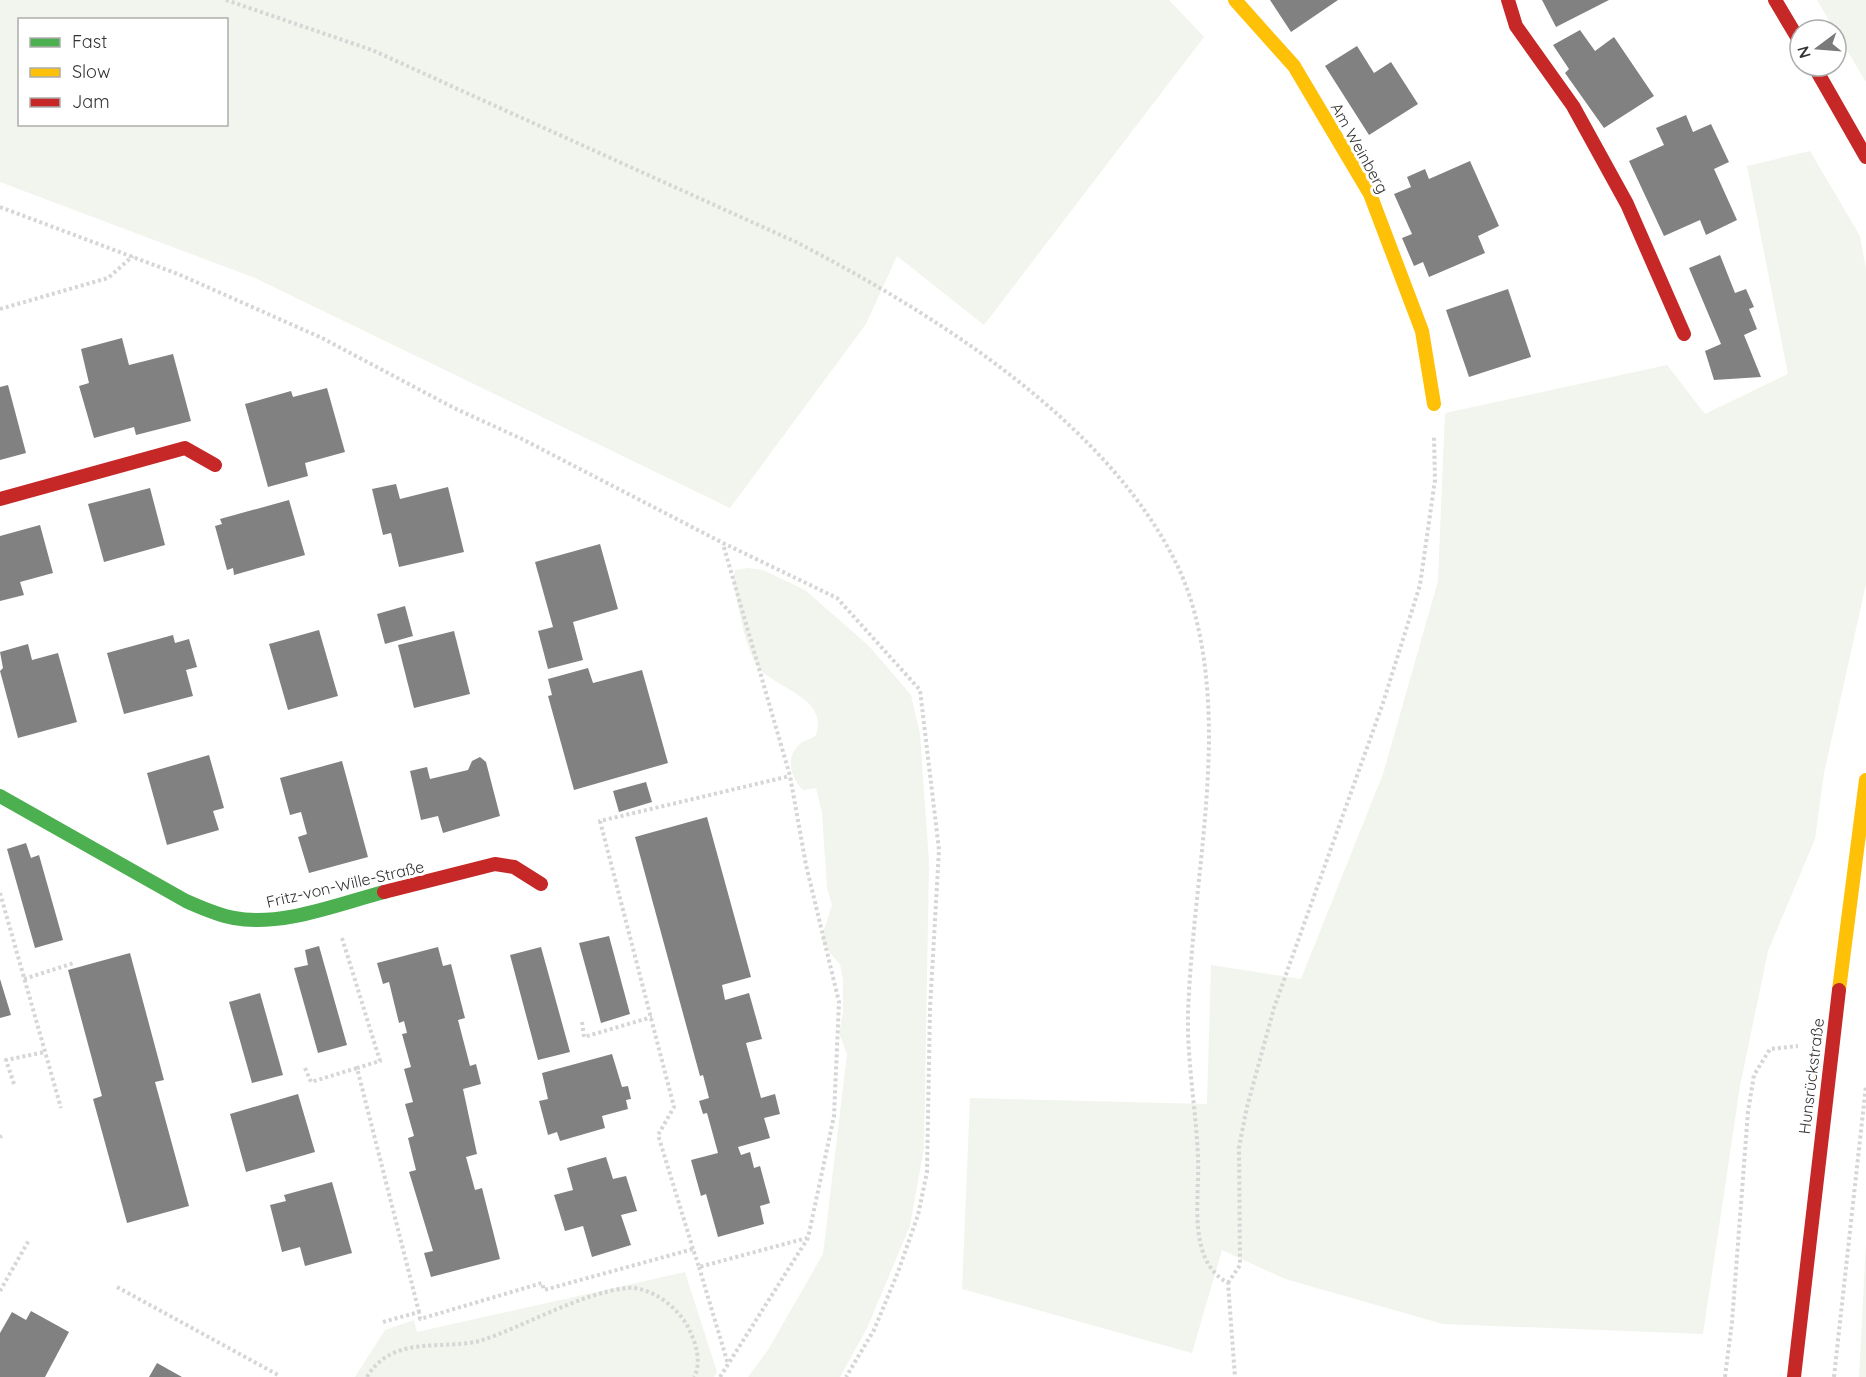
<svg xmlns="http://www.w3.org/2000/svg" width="1866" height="1377" font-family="Quicksand,sans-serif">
  <rect width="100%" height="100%" fill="#fff"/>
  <g fill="#f1f5ed" fill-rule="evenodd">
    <path d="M0 0H1169L1204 37 984 325 897 256 866 324 730 508 255 278 0 182ZM20 20H226V124H20Z"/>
    <path d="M1817 0H1866V82Z"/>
    <path d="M1810 151 1860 236 1866 269V584L1824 773 1815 839 1768 951 1740 1086 1703 1334 1443 1324 1285 1279 1222 1250 1192 1353 962 1289 970 1098 1207 1104 1211 965 1301 979 1383 774 1438 581 1445 413 1667 365 1705 414 1788 374 1747 166Z"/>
    <path d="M748 568 763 570 805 590 869 646 911 695 920 734 929 862 924 1148 910 1226 867 1328 840 1377H748L768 1350 823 1254 847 1054 839 1033 843 1012V980L840 964 830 953 821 939 832 905 827 888 822 813 816 788 803 790C791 778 785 758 799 745 803 740 811 740 816 735 828 701 784 690 764 673 745 658 739 605 733 581L735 570Z"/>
    <path d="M1866 1244V1377H1859Z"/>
    <path d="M685 1272 717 1372 714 1377H355L385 1330 414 1320 417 1332Z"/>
  </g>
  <g fill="#818181">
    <path d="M1270 0H1338L1291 32Z"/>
    <path d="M1542 0H1609L1556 27Z"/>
    <path d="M1580 30 1595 51 1614 37 1654 96 1604 128 1565 73 1569 69 1553 45Z"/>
    <path d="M1357 46 1374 73 1391 62 1418 104 1369 135 1325 66Z"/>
    <path d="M1686 115 1693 132 1711 124 1729 162 1714 169 1737 220 1706 235 1700 220 1664 236 1629 161 1664 145 1656 128Z"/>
    <path d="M1470 161 1499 226 1478 236 1485 253 1429 277 1423 262 1414 266 1402 238 1412 234 1394 194 1411 187 1407 177 1425 169 1429 179Z"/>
    <path d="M1720 255 1735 293 1746 289 1754 307 1749 309 1757 329 1744 335 1761 377 1714 380 1705 351 1721 344 1689 268Z"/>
    <path d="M1508 289 1531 357 1469 377 1446 310Z"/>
    <path d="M122 338 129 365 173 354 191 421 136 435 134 427 94 438 79 386 89 383 81 349Z"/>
    <path d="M8 385 26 453 0 460V387Z"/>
    <path d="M327 388 345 452 305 463 308 476 268 487 245 404 291 391 293 397Z"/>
    <path d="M396 484 400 499 448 487 464 552 399 567 391 533 383 535 372 489Z"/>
    <path d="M150 488 165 545 104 562 88 504Z"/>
    <path d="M289 500 305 555 234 575 233 568 227 570 215 526 222 524 220 519Z"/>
    <path d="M40 525 53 573 20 582 24 595 0 601V536Z"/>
    <path d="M600 544 618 609 573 622 583 660 548 669 538 631 553 627 535 562Z"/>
    <path d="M405 606 413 636 385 644 377 614Z"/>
    <path d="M319 630 338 696 288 710 269 644Z"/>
    <path d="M454 631 470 694 414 708 398 645Z"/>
    <path d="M173 635 175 643 189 639 197 667 186 670 193 696 124 714 107 653Z"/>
    <path d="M28 644 32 660 58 653 77 722 18 738 0 671 3 668 0 652Z"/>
    <path d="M588 668 593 683 642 670 668 763 574 790 548 696 552 695 548 679Z"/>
    <path d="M209 755 224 808 213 811 219 830 167 845 147 773Z"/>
    <path d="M480 757 486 762 500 816 443 833 438 816 421 820 410 771 427 767 430 779 468 770 472 761Z"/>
    <path d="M342 761 368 857 309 873 298 837 307 834 301 812 290 815 280 778Z"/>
    <path d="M646 782 652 802 619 812 613 791Z"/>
    <path d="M707 817 751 977 722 985 725 1000 749 993 762 1039 746 1043 761 1098 775 1094 780 1114 764 1118 770 1138 738 1147 741 1155 750 1152 754 1168 760 1166 770 1203 760 1206 764 1224 718 1237 706 1194 701 1196 691 1160 718 1153 707 1113 703 1114 699 1101 709 1098 703 1075 700 1076 635 837Z"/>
    <path d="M26 843 31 858 39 855 63 940 35 948 7 849Z"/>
    <path d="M609 936 630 1014 601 1023 579 943Z"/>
    <path d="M319 946 347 1045 318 1053 294 968 308 965 305 950Z"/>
    <path d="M438 947 443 966 451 964 465 1018 458 1020 470 1066 476 1064 481 1084 463 1089 477 1154 466 1157 475 1190 482 1188 500 1259 431 1277 424 1253 433 1251 409 1172 416 1170 408 1138 414 1136 405 1104 413 1102 404 1069 411 1067 402 1034 407 1033 404 1021 399 1023 389 982 383 984 377 963Z"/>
    <path d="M541 947 570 1052 538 1060 510 955Z"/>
    <path d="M130 953 164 1080 155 1082 189 1206 127 1223 93 1099 102 1096 68 970Z"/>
    <path d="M0 979 11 1015 0 1018Z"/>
    <path d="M260 993 283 1075 252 1083 229 1002Z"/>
    <path d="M612 1054 622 1087 628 1086 631 1099 626 1100 628 1109 602 1116 605 1128 560 1141 557 1132 548 1135 539 1101 548 1099 542 1073Z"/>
    <path d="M298 1094 315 1152 246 1172 230 1114Z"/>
    <path d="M606 1157 613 1179 626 1176 637 1211 621 1215 631 1245 592 1257 583 1226 565 1231 554 1195 573 1190 567 1168Z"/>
    <path d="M332 1182 352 1253 305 1266 300 1247 282 1252 270 1205 286 1201 284 1195Z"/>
    <path d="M31 1311 69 1332 45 1377H0V1333L12 1312 26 1320Z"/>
    <path d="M157 1363 182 1377H149Z"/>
  </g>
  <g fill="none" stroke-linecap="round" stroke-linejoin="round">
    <g stroke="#d6d6d6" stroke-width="4" stroke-dasharray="3 3" stroke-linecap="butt">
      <path d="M226 0 372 50 796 242C935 314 1110 423 1179 569 1203 622 1209 683 1209 740 1208 832 1191 923 1188 1014 1187 1062 1196 1109 1198 1157 1200 1198 1186 1260 1228 1283L1235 1377"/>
      <path d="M0 207 178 274 322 338 456 409 522 439 723 543 837 598 920 690 939 850 930 1008 927 1172 918 1215 898 1272 874 1330 846 1377"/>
      <path d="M0 309 108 278 133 256"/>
      <path d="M0 893 61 1108"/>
      <path d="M342 938 380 1061 357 1068 419 1312"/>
      <path d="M24 979 74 963"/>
      <path d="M582 1022 584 1037 652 1017"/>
      <path d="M305 1068 311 1082 357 1068"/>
      <path d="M14 1084 6 1060 45 1052"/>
      <path d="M0 1137 2 1136"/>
      <path d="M693 1249 658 1135 674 1107 600 821 790 776"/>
      <path d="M699 1267 728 1364"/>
      <path d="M1228 1283 1240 1265 1239 1147 1247 1107 1274 1008 1383 703 1420 585 1435 480 1434 437"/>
      <path d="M117 1287 280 1376"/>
      <path d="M0 1291 29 1240"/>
      <path d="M383 1322 419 1312 420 1319 542 1283 544 1290 693 1249 699 1267 807 1238"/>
      <path d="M367 1377C392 1335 440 1350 480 1341 525 1326 581 1293 627 1288 651 1286 679 1308 689 1329 696 1343 702 1363 694 1377"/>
      <path d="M720 1377 808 1238 834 1116 839 1002 806 865 790 776 723 544"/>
      <path d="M1725 1377 1732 1322 1748 1112 1754 1075 1770 1049 1798 1046"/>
      <path d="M1834 1377 1866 1085"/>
    </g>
    <path stroke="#4caf50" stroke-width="14" d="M0 796 186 901C202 908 217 915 234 918 282 927 338 904 384 892"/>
    <g stroke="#ffc107" stroke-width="14">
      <path d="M1235 0 1294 66 1370 194 1422 331 1434 404"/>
      <path d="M1839 990 1866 780"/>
    </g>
    <g stroke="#c62828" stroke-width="14">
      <path d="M1508 0 1516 26 1573 106 1627 204 1684 334"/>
      <path d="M1775 0 1800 42"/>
      <path d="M1814 66 1866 157"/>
      <path d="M0 499 185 448 215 465"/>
      <path d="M384 892 495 864 514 867 541 884"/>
      <path d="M1794 1377 1839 990"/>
    </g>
  </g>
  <g text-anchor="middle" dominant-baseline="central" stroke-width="6" stroke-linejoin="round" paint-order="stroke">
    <g font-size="16" fill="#333" stroke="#fff">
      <text transform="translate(1360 148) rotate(61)">Am Weinberg</text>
      <text transform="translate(345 884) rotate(-13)">Fritz-von-Wille-Straße</text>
      <text transform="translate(1811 1076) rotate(-83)">Hunsrückstraße</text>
    </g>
  </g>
  <rect x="18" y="18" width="210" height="108" fill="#ffffff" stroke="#adadad" stroke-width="1.5"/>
  <rect x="30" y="38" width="30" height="9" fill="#4caf50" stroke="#adadad" stroke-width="1.5"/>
  <text x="72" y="48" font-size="18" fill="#333333">Fast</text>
  <rect x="30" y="68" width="30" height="9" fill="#ffc107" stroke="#adadad" stroke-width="1.5"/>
  <text x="72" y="78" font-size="18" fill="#333333">Slow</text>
  <rect x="30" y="98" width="30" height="9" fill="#c62828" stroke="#adadad" stroke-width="1.5"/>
  <text x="72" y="108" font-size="18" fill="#333333">Jam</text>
  <g transform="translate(1818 48) rotate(254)"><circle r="28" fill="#ffffff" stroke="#adadad" stroke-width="1.5"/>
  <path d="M0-4.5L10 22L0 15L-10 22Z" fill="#7a7a7a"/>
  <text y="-9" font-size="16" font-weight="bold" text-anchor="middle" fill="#333333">N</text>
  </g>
</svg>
